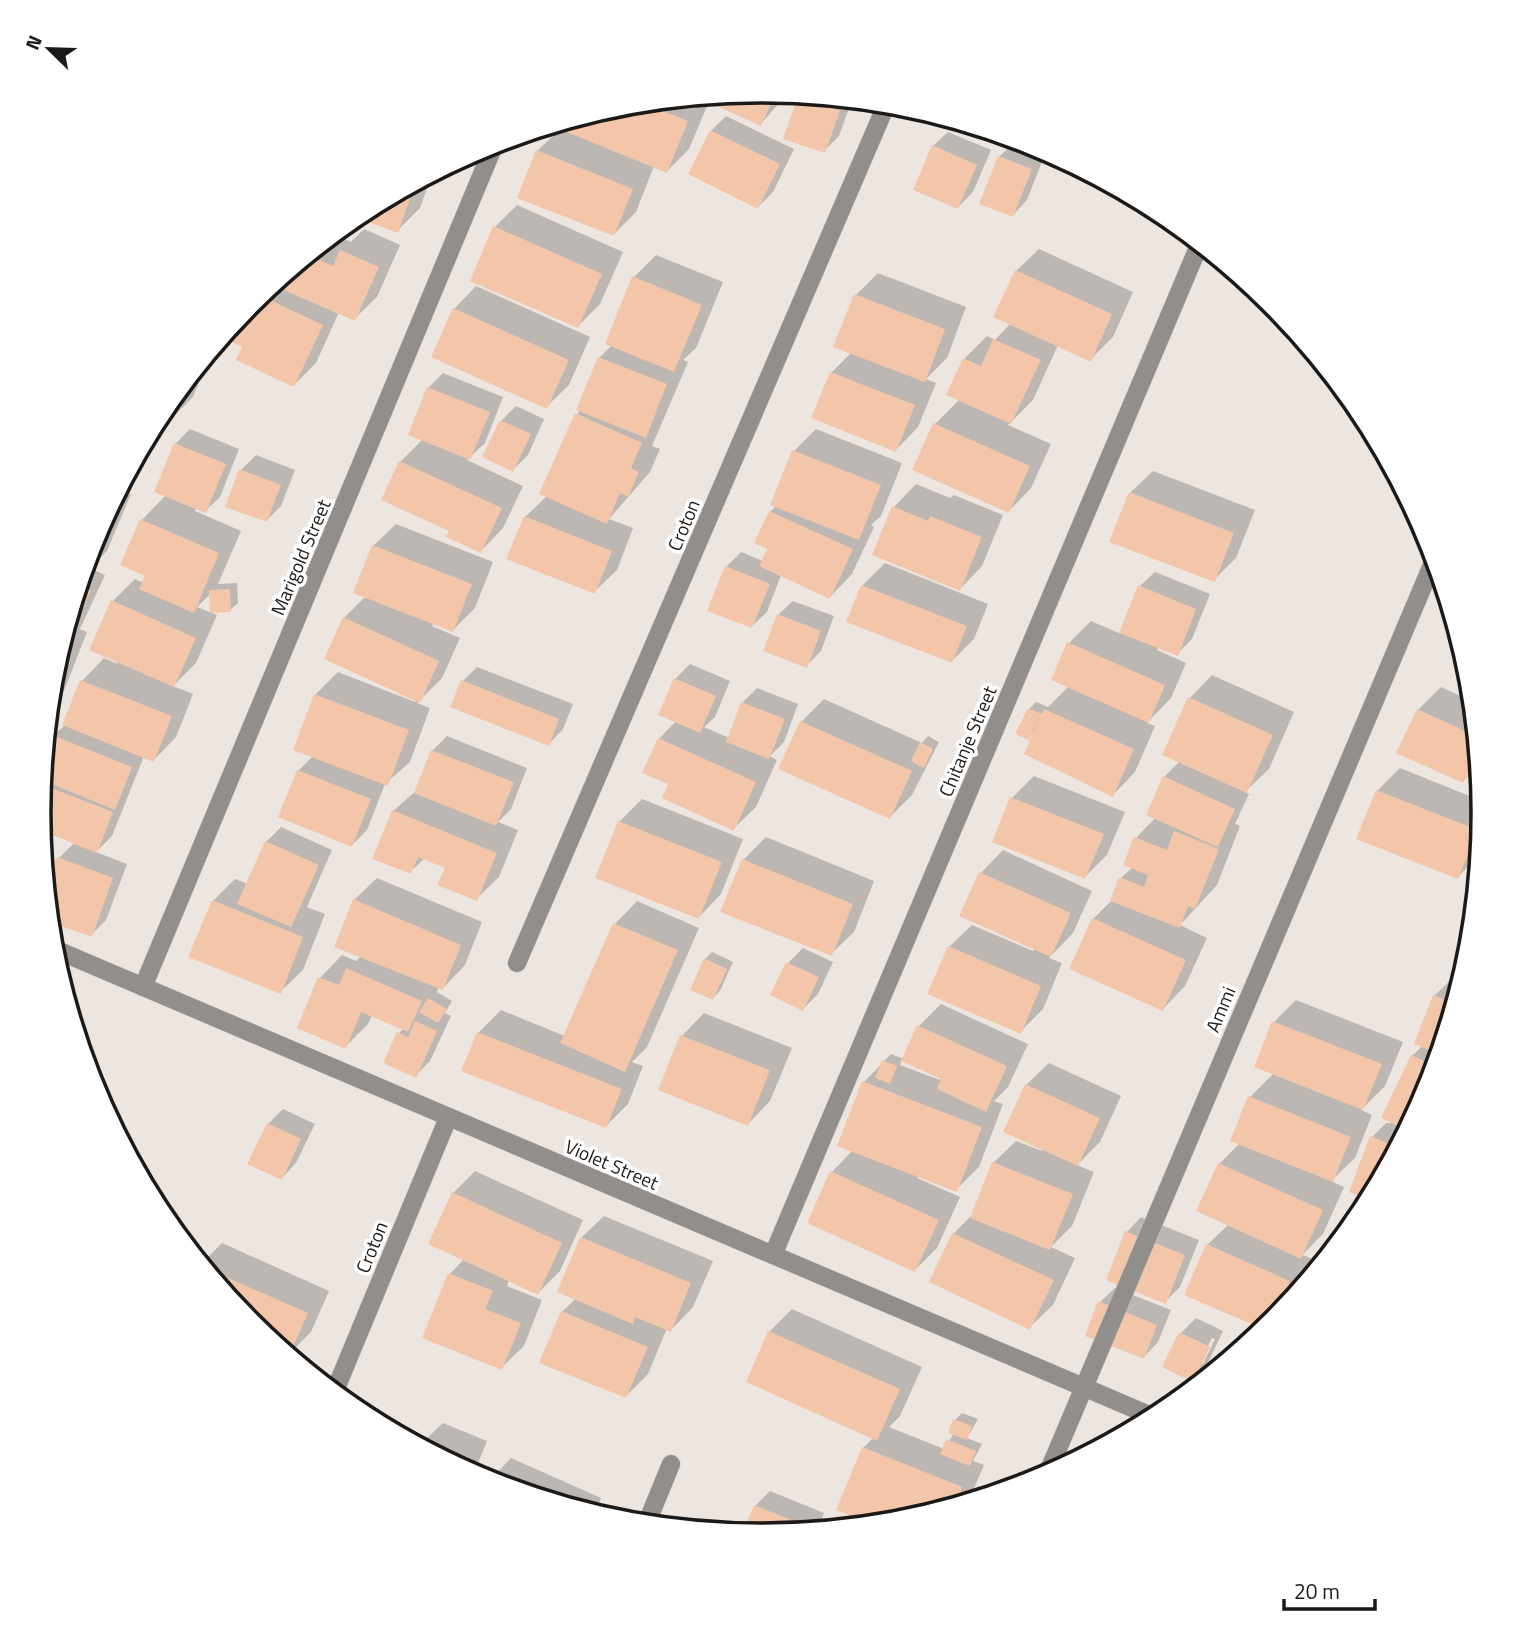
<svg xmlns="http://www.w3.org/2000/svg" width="1522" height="1627" font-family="'Titillium Web',sans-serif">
  <rect width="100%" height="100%" fill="#ede5e0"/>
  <g fill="#0003" fill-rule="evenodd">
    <path d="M761 91 787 94 761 124 712 102 715 96Z"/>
    <path d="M801 95 852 100 839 136 824 151Z"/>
    <path d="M704 97 710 99 689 149 667 171 654 166 636 212 614 234 537 151 560 129 569 132 575 119 620 105Z"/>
    <path d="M726 116 794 149 773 192 758 207 711 131Z"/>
    <path d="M948 132 991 150 973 192 958 207 933 146Z"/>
    <path d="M1015 141 1038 146 1043 149 1040 152 1045 154 1027 200 1013 215 999 157Z"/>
    <path d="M432 174 420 208 397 231 356 216Z"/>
    <path d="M517 205 623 252 600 304 578 326 495 227Z"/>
    <path d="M364 229 400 245 377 297 354 319 339 312 316 363 294 385 244 346 223 336 250 302 334 234 351 242Z"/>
    <path d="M1039 249 1133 292 1113 337 1091 359 1058 345 1033 400 1008 425 1051 444 1031 488 1009 511 935 424 960 399 964 359 987 336 995 340 1011 323 1016 271Z"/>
    <path d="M656 255 723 282 696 348 683 360 688 362 652 446 660 449 650 472 609 519 633 528 617 570 594 592 525 517 547 496 599 358 612 345 634 277Z"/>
    <path d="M878 273 966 307 947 358 926 379 936 383 918 427 896 450 831 373 852 352 856 295Z"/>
    <path d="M476 286 590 337 569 385 546 407 454 309Z"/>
    <path d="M212 349 193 397 170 420 160 412Z"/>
    <path d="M443 373 503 397 485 443 467 460 523 486 503 528 481 551 451 530 400 462 423 439 410 434 428 388Z"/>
    <path d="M516 406 544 419 528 455 513 470 501 421Z"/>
    <path d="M190 429 239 449 220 497 205 511 196 508 195 511 241 531 218 584 237 583 238 603 230 610 211 593 197 607 217 615 196 663 173 686 193 694 176 737 154 760 144 756 112 836 96 852 127 864 106 920 91 935 49 920 46 892 59 858 75 842 40 828 44 760 53 736 64 726 82 681 104 658 117 664 113 601 135 579 144 583 147 575 122 564 142 520 166 495 175 444Z"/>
    <path d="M816 429 902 463 881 516 871 525 874 527 852 574 830 597 781 575 767 612 752 626 726 567 741 552 763 561 769 549 770 512 777 505 794 451Z"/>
    <path d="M256 455 295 470 281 506 267 520 241 470Z"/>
    <path d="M1153 471 1255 510 1236 558 1214 580 1130 493Z"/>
    <path d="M916 484 950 498 954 495 1003 515 982 566 960 589 894 507Z"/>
    <path d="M119 490 131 494 107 551 92 566 86 563 94 537Z"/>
    <path d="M396 524 493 562 475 608 453 630 434 623 432 626 460 638 442 678 417 703 430 708 410 762 385 784 367 830 352 845 298 771 313 756 315 695 338 672 415 702 416 699 344 618 366 596 373 546Z"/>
    <path d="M885 563 988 604 974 639 952 661 862 586Z"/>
    <path d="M85 566 105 575 80 629 87 632 62 696 49 709 52 672Z"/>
    <path d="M1155 572 1210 594 1192 639 1177 654 1158 647 1157 650 1186 663 1171 698 1147 723 1155 726 1135 772 1113 795 1036 730 1028 738 1029 709 1036 702 1048 707 1069 686V643L1091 621 1121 634 1140 586Z"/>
    <path d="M793 601 834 616 821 651 806 666 778 615Z"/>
    <path d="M690 664 730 681 715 717 704 727 729 738 742 703 757 688 798 704 784 742 770 756 777 760 756 807 733 829 670 783 659 739 676 721 675 679Z"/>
    <path d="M477 667 573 704 563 729 549 744 463 681Z"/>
    <path d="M1212 675 1294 712 1269 769 1245 792 1249 794 1235 824 1240 826 1217 885 1180 925 1207 938 1185 986 1163 1009 1093 919 1112 900 1121 878 1133 867 1136 838 1156 817 1164 777 1180 761 1164 754 1190 698Z"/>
    <path d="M1441 687 1473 702 1480 780 1469 775 1463 781 1418 710Z"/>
    <path d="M824 699 922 743 928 736 939 742 912 795 890 817 801 722Z"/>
    <path d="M447 736 527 768 511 809 498 822 518 830 499 877 476 899 447 867 425 858 410 872 393 811 418 789 432 751Z"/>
    <path d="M1400 768 1482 801 1479 855 1458 877 1377 791Z"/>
    <path d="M1034 776 1125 812 1107 855 1085 877 1012 798Z"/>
    <path d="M642 799 743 839 721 894 699 917 619 822Z"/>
    <path d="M281 827 332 850 307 907 325 914 303 970 280 992 213 901 235 879 248 884 266 842Z"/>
    <path d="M766 837 874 881 854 932 831 954 743 860Z"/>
    <path d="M1003 850 1092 891 1073 933 1049 958 1062 963 1043 1009 1020 1032 949 947 972 925 1033 951 1035 948 962 915 981 873Z"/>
    <path d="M377 878 482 922 465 965 443 988 439 986 437 992 452 1001 445 1013 451 1016 430 1061 415 1076 399 1033 404 1028 372 1015 368 1024 346 1046 320 978 342 955 356 961 361 956 354 900Z"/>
    <path d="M637 901 699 928 647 1047 632 1062 643 1066 628 1104 606 1126 478 1033 501 1010 565 1036 615 924Z"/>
    <path d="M803 948 833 962 818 994 803 1009 772 995 788 963Z"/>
    <path d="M712 952 733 962 720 991 713 998 705 959Z"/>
    <path d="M1457 974 1463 976 1428 1090 1362 1215 1333 1250 1349 1212 1365 1196 1372 1137 1386 1123H1395L1412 1056 1423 1045 1434 996Z"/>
    <path d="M1296 1000 1403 1042 1385 1086 1361 1110 1372 1115 1355 1158 1331 1181 1344 1187 1323 1234 1302 1255 1311 1258 1294 1298 1266 1329 1186 1294 1207 1245 1229 1224 1219 1164 1240 1143 1250 1097 1274 1073V1022Z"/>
    <path d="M67 1003 76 1007 72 1019Z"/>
    <path d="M941 1004 1028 1044 1008 1087 994 1101 1003 1104 979 1167 956 1190 918 1175 917 1178 960 1197 937 1248 915 1270 832 1172 853 1150 864 1082 891 1054 904 1059 919 1026ZM902 1060 941 1077 940 1080 900 1065Z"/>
    <path d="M704 1013 792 1048 770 1101 748 1124 660 1089 682 1036Z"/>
    <path d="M1049 1063 1121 1096 1100 1142 1077 1165 1094 1172 1072 1226 1051 1247 1075 1258 1053 1305 1030 1327 953 1234 973 1214 993 1163 1016 1141 1042 1151 1026 1085Z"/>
    <path d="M283 1109 315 1124 296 1163 282 1178 268 1124Z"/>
    <path d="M475 1171 583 1220 560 1271 538 1293 509 1280 507 1286 542 1300 524 1346 501 1368 450 1274 464 1259 453 1193Z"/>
    <path d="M604 1216 713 1261 693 1307 671 1330 667 1328 648 1374 626 1396 562 1312 576 1298 581 1238Z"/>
    <path d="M1141 1217 1199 1240 1180 1287 1165 1302 1127 1232Z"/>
    <path d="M222 1243 329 1291 311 1332 289 1354 250 1324 201 1264Z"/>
    <path d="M1115 1288 1171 1310 1158 1342 1144 1357 1100 1302Z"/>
    <path d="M792 1309 922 1367 900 1416 889 1427 944 1449 954 1433 955 1420 962 1413 978 1419 967 1438 982 1444 973 1461 984 1465 968 1502 902 1522 877 1525 838 1509 863 1448 874 1437 769 1332Z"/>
    <path d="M1196 1318 1223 1331 1207 1365 1193 1380 1164 1366 1181 1333ZM1212 1338 1215 1339 1203 1364H1199Z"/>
    <path d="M443 1423 487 1441 473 1475 382 1426 424 1441Z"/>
    <path d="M511 1458 601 1498 594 1514 488 1482Z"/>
    <path d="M770 1491 824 1513 817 1530 761 1536 744 1534 755 1506Z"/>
    <path d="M846 1521 860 1526 839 1528Z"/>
  </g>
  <g fill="#f4c6a9">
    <path d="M761 91 776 92 761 126 710 103 713 96Z"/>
    <path d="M798 96 840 111 825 153 783 139Z"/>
    <path d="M642 103 688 121 667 173 567 132 572 119 620 105Z"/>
    <path d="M710 130 780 164 758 209 688 174Z"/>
    <path d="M1005 136 1038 146 1042 149 1037 157Z"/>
    <path d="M932 145 977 165 958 209 913 190Z"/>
    <path d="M536 150 633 189 614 236 517 198Z"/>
    <path d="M998 156 1032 169 1013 217 979 204Z"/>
    <path d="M416 182 398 233 355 217 360 213Z"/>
    <path d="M493 226 602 274 578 328 470 281Z"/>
    <path d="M340 250 379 267 355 321 272 285 308 255 333 266Z"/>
    <path d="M1015 270 1112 314 1091 362 993 317Z"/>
    <path d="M632 276 702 305 674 372 605 344Z"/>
    <path d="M854 294 945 329 925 382 833 347Z"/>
    <path d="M259 295 323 325 294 387 236 360 242 347 222 337Z"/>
    <path d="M453 308 569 360 547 409 431 357Z"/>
    <path d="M993 339 1041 360 1011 424 946 395 963 358 981 366Z"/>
    <path d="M598 357 667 384 646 438 576 410Z"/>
    <path d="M830 372 915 405 896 452 811 418Z"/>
    <path d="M191 376 171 422 158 416 160 412Z"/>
    <path d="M427 387 490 412 470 460 408 435Z"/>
    <path d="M575 413 642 443 631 468 639 472 628 497 620 493 607 524 539 494Z"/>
    <path d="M500 420 531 434 513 472 482 457Z"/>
    <path d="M933 423 1030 466 1009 513 912 470Z"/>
    <path d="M174 443 226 464 206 513 154 492Z"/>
    <path d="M792 450 881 485 859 540 770 505Z"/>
    <path d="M399 461 502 508 481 553 446 537 449 531 381 500Z"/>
    <path d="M239 469 281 485 267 522 225 507Z"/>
    <path d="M1129 492 1234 533 1215 582 1109 542Z"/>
    <path d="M110 506 117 509 93 568 85 564 94 537Z"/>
    <path d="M892 506 928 521 930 516 982 537 960 591 872 555Z"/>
    <path d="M769 511 853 549 830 599 759 566 767 549 754 543Z"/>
    <path d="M524 516 612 551 595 594 506 559Z"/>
    <path d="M140 519 219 553 194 613 139 589 145 576 120 565Z"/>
    <path d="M372 545 472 584 453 632 353 593Z"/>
    <path d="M725 566 770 584 752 628 707 611Z"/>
    <path d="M79 585 91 590 64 650 60 649Z"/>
    <path d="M861 585 967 626 952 663 846 622Z"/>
    <path d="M1138 585 1196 609 1178 656 1119 633Z"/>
    <path d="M230 589 231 612 210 613 209 590Z"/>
    <path d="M111 600 196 638 174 687 89 650Z"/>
    <path d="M777 614 821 631 807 668 763 651Z"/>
    <path d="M343 617 439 661 420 703 324 659Z"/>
    <path d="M1067 642 1165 685 1149 723 1051 680Z"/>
    <path d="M59 652 66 655 51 691 52 672Z"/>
    <path d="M674 678 716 696 700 733 658 715Z"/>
    <path d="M80 680 172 716 154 762 62 725Z"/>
    <path d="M461 680 559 719 549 746 450 707Z"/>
    <path d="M314 694 409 730 388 786 293 750Z"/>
    <path d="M1188 697 1273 735 1247 793 1162 755Z"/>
    <path d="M741 702 785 719 769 759 726 742Z"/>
    <path d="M1028 708 1042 714 1044 709 1134 749 1113 797 1024 754 1040 717 1029 740 1015 734Z"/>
    <path d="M1417 709 1476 736 1480 782 1467 776 1463 783 1396 753Z"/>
    <path d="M800 721 912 771 890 819 778 769Z"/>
    <path d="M52 735 132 767 115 810 42 780 44 754Z"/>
    <path d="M658 738 756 782 734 831 662 798 668 784 642 773Z"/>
    <path d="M920 742 933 749 924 768 911 761Z"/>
    <path d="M431 750 514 782 496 826 414 793Z"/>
    <path d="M297 770 371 799 352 847 278 817Z"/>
    <path d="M1163 776 1235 809 1218 847 1146 815Z"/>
    <path d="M41 784 113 812 97 853 40 830Z"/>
    <path d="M1376 790 1478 830 1458 879 1356 839Z"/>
    <path d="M1010 797 1104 834 1085 879 992 842Z"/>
    <path d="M392 810 497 853 477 901 437 885 445 868 418 857 411 874 372 859Z"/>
    <path d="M618 821 722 862 699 919 595 878Z"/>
    <path d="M1174 831 1219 849 1195 909 1188 906 1180 928 1110 901 1119 877 1144 887 1148 875 1123 865 1134 837 1167 850Z"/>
    <path d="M265 841 319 865 291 927 237 904Z"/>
    <path d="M57 857 113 878 92 937 49 922 46 888Z"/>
    <path d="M742 859 853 904 832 956 720 912Z"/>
    <path d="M979 872 1071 913 1051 957 959 916Z"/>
    <path d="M353 899 461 945 443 990 334 947Z"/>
    <path d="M212 900 303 937 281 994 188 957Z"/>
    <path d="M1092 918 1186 960 1163 1011 1069 969Z"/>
    <path d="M613 923 678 950 625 1072 560 1043Z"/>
    <path d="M948 946 1041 986 1021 1034 927 994Z"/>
    <path d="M704 958 727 969 713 1000 690 990Z"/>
    <path d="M786 962 819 977 803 1011 770 995Z"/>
    <path d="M346 968 422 1001 408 1032 361 1012 346 1049 297 1028 318 977 339 985Z"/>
    <path d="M1433 995 1455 1004 1439 1054 1414 1044Z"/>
    <path d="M428 998 447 1009 438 1023 419 1012Z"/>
    <path d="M415 1021 437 1031 416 1078 383 1063 397 1032 408 1037Z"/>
    <path d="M1272 1021 1382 1064 1363 1110 1254 1067Z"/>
    <path d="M917 1025 1007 1066 986 1112 937 1089 941 1079 901 1061Z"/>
    <path d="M477 1032 622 1089 606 1128 461 1071Z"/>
    <path d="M680 1035 770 1070 748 1126 658 1090Z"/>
    <path d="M1411 1055 1436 1067 1428 1090 1407 1130 1381 1118Z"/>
    <path d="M882 1060 897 1066 890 1084 875 1078Z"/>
    <path d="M862 1081 982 1127 957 1192 837 1146Z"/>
    <path d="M1025 1084 1100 1118 1078 1166 1003 1132Z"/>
    <path d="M1248 1096 1351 1137 1333 1182 1230 1141Z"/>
    <path d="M267 1123 301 1139 282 1180 247 1164Z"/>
    <path d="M1370 1136 1398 1147 1370 1200 1349 1192Z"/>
    <path d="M992 1162 1073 1194 1050 1250 970 1218Z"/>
    <path d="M1218 1163 1323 1210 1301 1259 1196 1211Z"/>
    <path d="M830 1171 939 1220 915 1272 807 1223Z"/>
    <path d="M452 1192 562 1243 538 1295 428 1244Z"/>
    <path d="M1347 1211 1360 1217 1329 1255H1328Z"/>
    <path d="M1125 1231 1185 1255 1166 1304 1106 1280Z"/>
    <path d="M952 1233 1054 1280 1030 1330 929 1282Z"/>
    <path d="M580 1237 691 1283 671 1332 635 1317 633 1324 557 1292Z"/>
    <path d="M1206 1244 1290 1281 1270 1326 1265 1330 1184 1295Z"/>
    <path d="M203 1267 308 1313 289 1356 250 1324Z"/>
    <path d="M448 1273 493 1291 485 1309 521 1323 502 1370 422 1338Z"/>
    <path d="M1098 1301 1157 1325 1144 1359 1085 1336Z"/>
    <path d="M561 1311 648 1347 626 1398 539 1363Z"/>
    <path d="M768 1331 900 1389 877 1441 746 1382Z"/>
    <path d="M1179 1332 1210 1347 1193 1382 1162 1367Z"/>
    <path d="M953 1419 972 1426 967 1440 948 1433Z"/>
    <path d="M946 1439 976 1451 970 1466 940 1454Z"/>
    <path d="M424 1446 466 1464 463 1470 423 1448Z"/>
    <path d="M862 1447 962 1487 955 1506 902 1522 873 1525 836 1510Z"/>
    <path d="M754 1505 811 1528 809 1531 761 1536 742 1534Z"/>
  </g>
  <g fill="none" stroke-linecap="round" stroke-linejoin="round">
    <g stroke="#c7c0bc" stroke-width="19">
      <g id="minor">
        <path d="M52 948 1156 1418"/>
        <path d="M517 963 887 103"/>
        <path d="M143 987 495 143"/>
        <path d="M773 1255 1200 243"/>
        <path d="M334 1393 448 1118"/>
        <path d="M1046 1477 1435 558"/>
        <path d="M646 1525 671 1464"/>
      </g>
    </g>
    <use href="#minor" stroke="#918e8c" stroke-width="18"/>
  </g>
  <g text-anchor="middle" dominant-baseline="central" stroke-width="7" stroke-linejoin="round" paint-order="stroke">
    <g font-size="19" fill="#1c1a18" stroke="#fff">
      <text transform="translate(683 525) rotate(-67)">Croton</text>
      <text transform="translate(300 557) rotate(-67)">Marigold Street</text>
      <text transform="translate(967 741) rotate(-67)">Chitanje Street</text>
      <text transform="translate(1220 1009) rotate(-67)">Ammi</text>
      <text transform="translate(612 1164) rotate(23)">Violet Street</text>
      <text transform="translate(371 1247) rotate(-68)">Croton</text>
    </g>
  </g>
  <path d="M0 0H1522V1627H0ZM51 813a710 710 0 1 1 1420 0a710 710 0 1 1-1420 0Z" fill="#fff" fill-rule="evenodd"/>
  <path fill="none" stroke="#1c1a18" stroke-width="3.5" d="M51 813a710 710 0 1 1 1420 0a710 710 0 1 1-1420 0Z"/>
  <g transform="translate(49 49) rotate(293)" stroke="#ffffff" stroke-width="5" paint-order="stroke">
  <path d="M0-5L12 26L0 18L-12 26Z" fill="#1c1a18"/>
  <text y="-10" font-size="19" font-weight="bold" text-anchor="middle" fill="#1c1a18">N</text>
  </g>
  <path d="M1284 1599v10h91v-10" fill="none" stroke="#1c1a18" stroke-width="3.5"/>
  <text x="1294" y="1599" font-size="21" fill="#1c1a18" stroke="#ffffff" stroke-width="5" paint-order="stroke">20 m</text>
</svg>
